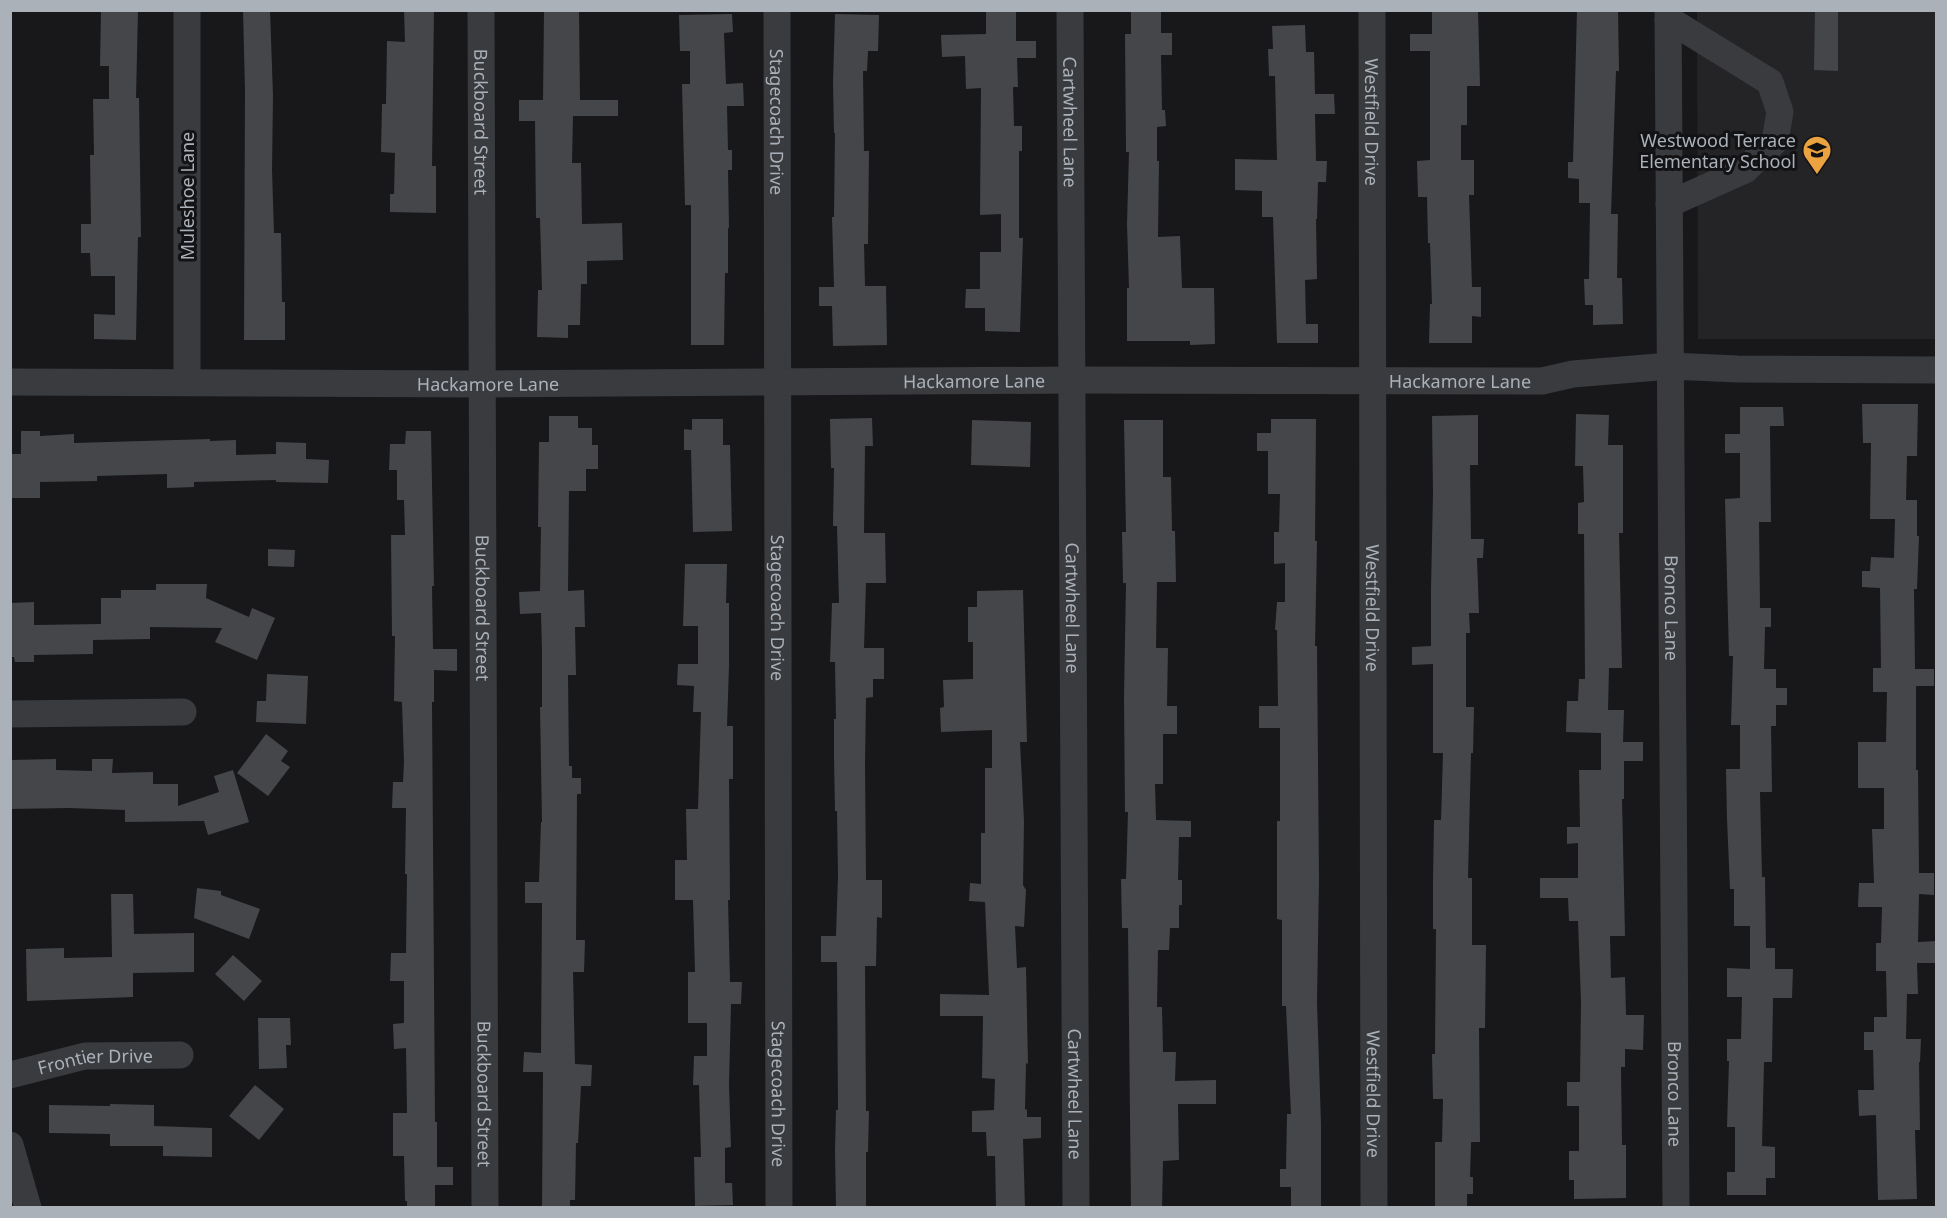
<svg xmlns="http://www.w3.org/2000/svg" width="1947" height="1218" font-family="'Noto Sans',sans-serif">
  <rect width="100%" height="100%" fill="#18181a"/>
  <path fill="#242427" d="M1697 11H1936V339H1698Z"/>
  <g fill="#45464a">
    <path d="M101 10H138L136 98H139L141 237H138L136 340 94 339V314L115 315V276H91L90 253H81V224H91L90 155H94L93 99H109V66H100Z"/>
    <path d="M243 10H270L273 96 272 170 274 233H281L282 302H285V340H244L245 91Z"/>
    <path d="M404 10H434L432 166H436V213L390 212V194H394L395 153 381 152 382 104H386L387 41 405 42Z"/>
    <path d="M544 10H579L580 100H618V116H573L572 163H581L582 224 622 223 623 260 587 261V284H581L580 325H568V338L537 337 538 290H542L540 218H536L535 121H519V100H543Z"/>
    <path d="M986 10H1016V41H1036V58H1017L1018 87H1013L1014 126H1022V151H1019V238H1023L1020 332 985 331V308H965L966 289H980V252H1001V214L980 215 981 88 966 89 965 56 942 57 941 35 986 34Z"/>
    <path d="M1131 10H1161V33H1172V55H1161L1162 110H1165L1166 126 1157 127V161H1159L1158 237 1180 236 1182 288H1214L1215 344 1190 345V341H1127V288H1129L1127 224 1129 152H1126L1125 34H1131Z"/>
    <path d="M1432 10H1478L1480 86H1467V125H1461V160H1474V195H1469L1472 287H1481V317L1472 316V343H1429L1430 304H1432L1430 243H1428L1427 197H1418L1417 161 1430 160V51H1410V34H1432Z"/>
    <path d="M1577 10H1618L1619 71H1616L1611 214H1618L1617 278H1622L1623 324 1593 325V305H1585L1584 279H1589L1590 203H1579V179L1568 178V162H1573Z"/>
    <path d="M1815 10H1838V71L1814 70Z"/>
    <path d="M732 14 733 32 724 33 726 84 743 83 744 106H727L728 150H732V170H728L729 228H728V273H725L724 345H691V205H685L682 84H690V51H680L679 15Z"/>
    <path d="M835 14 879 15 878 51H868L867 71H863L864 151H869L868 244H864L865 286H886L887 345 833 346 832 306H819V287H834L832 217H834L835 133H834L833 83Z"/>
    <path d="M1305 25 1306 52H1314L1315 94H1334L1335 114H1315L1316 161H1327L1326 182H1318L1317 219H1316L1317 279 1305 280 1306 324H1318V343H1277L1273 217H1262V191L1235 190V159L1277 160 1275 76H1269L1268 49H1273L1272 26Z"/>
    <path d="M1862 404H1918L1917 456H1907L1906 500H1917V536H1919L1917 589H1914L1915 669H1934V686H1916V770H1918L1919 873H1934V895L1919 894 1918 942 1936 941V963H1917L1918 994H1907L1906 1039H1921L1920 1062H1919L1920 1130H1915L1917 1199 1878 1200 1876 1115 1859 1116 1858 1090H1874L1873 1050H1864V1032H1874V1017H1887L1886 971H1876V943H1881L1882 907H1858L1859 883H1874L1872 829H1884V788H1858V742H1886L1887 692H1873V668H1881L1880 588 1862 587V571H1870L1871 557 1894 558 1895 519H1870L1871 443H1863Z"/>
    <path d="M1740 407H1783L1784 426H1770L1771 522H1759L1760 608H1771V627H1765L1764 669H1776V688H1787V705H1776V726H1771L1772 792H1760L1762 877H1765L1766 948H1775V969H1793L1792 998H1773L1772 1062H1764L1762 1146 1775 1147V1178H1766V1195H1727V1172H1735V1127H1727L1729 1061H1727V1039H1741L1742 997H1727V968L1750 969V926H1734V889H1730L1727 819 1726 769H1740V725H1731L1733 656H1729L1725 499 1740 498V453H1725V434H1740Z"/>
    <path d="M1576 414 1609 415 1608 445H1623V533H1619L1622 668H1609L1608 710H1624L1623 742H1643V761H1624V799H1622L1625 936H1610L1611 978 1625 977 1626 1015H1644L1643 1050 1625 1049V1067H1621L1622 1145H1626V1198L1574 1199V1180H1569V1151H1579V1106H1567V1082H1580L1581 1001 1578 921H1569L1568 898H1540V878H1578V843L1567 844V827H1580L1579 770H1601V733L1566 732 1567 701H1578L1579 679H1585L1584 534H1578V503L1584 502 1583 466H1575Z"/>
    <path d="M1478 415V465H1470L1471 539H1484L1483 558H1477L1479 613H1469L1470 633H1466V707H1474L1473 753H1471L1468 878H1472V945H1486L1485 1028H1479L1480 1142H1471L1470 1177H1473V1194H1467V1208H1435V1142H1442L1443 1099H1433L1432 1054H1435L1436 929H1433V879L1434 820H1441L1443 753H1433V664L1412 665V647L1431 646V589L1433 493 1432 416Z"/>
    <path d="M549 416H578V428H592V445H598V469H586V491H569L568 591 584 590 585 627H575L576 675H568L569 766H572V778H581V794H577L576 940H585L584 972H573L575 1064 592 1065 591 1086H581L578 1143H576L575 1200H570V1208H542L543 1072H523L524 1052 541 1053 542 903H525V882H539L541 822H542L540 707H542V650L541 613 520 614 519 592 540 591 541 527H538L539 442H549Z"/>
    <path d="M872 418 873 446H865L864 533H885L886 583H866L864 648H884V679H873V697L866 698 865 763 866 880H882V918L877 917 876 966H865L866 1111H869L868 1152H866V1208H836L835 1151 836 1110H838L837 962H821V936H836L838 876 837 811H835L834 757V719H836L835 662H830L832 603H839L837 526H833L834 468H831L830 419Z"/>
    <path d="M692 419H723V445H730L732 531 693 532 691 450H684V429L692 430Z"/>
    <path d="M1271 419H1316L1315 541H1317L1315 646H1317L1319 879 1317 1002 1321 1124V1208H1291V1187H1280V1169H1286L1287 1114H1291L1286 1006H1282V920L1277 919V821H1280V728H1259V706H1278L1277 630H1275L1277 602H1285V563L1274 564V532H1279L1280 494H1268V451H1257V433H1271Z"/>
    <path d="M972 420 1031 422 1030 467 971 465Z"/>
    <path d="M1124 420H1163V477H1171L1172 531H1175L1176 582H1157L1156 648H1168L1167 706H1177V734H1163V784H1155L1156 820 1191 821V837H1179L1178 880H1182V905H1179V928H1170L1169 950H1158L1157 1007H1162L1163 1052H1176L1175 1081 1216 1080V1104H1178L1179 1160 1163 1161 1162 1208H1131L1128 928H1122L1121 879H1126L1128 812H1125L1124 697 1126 583H1123L1122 532H1126Z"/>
    <path d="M21 431H40V436L74 434V443L210 439V441L236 440V455L276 454V442L306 443V459L329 460 328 483 276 482V480L194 482V487L167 488V474L97 476V481L40 482V498H10V454H21Z"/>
    <path d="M406 431H431L434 586H432L433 649H457V671L434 670V702H432L435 1122H437V1167H453V1185H435V1208H407V1201H405L404 1156H393V1113H407L406 1048 394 1049 393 1024 404 1023V981H390L391 953H406L407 874H405L406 808H392L393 782H403L404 762 402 702 394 701 395 636H392L391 535H405L404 500H397V470H389L390 444H405Z"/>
    <path d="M268 549 295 550 294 567 268 566Z"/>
    <path d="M685 564H727L726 603H729V666L727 726H733V779H729L730 900H728L730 982H742L741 1004H731L729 1085 731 1147 725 1148V1183H732L733 1205 695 1206 694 1157H701L699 1085H693L694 1056H707V1023H688V972H695L693 900H675V860H687L686 809H698L701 712H693L694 686 677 685 678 664H698V626H683Z"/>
    <path d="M156 584H207L206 598 249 617 252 608 275 618 257 660 215 642 222 628 150 627V639L93 640V654L34 655V662H15L14 657H10V603L34 602V625L101 624V598H121V590H156Z"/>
    <path d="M1023 590 1027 742H1020L1024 821 1023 885 1026 890 1024 927 1015 926 1017 968 1026 967 1028 1064 1026 1063 1025 1110 1027 1109V1117H1041V1138L1023 1139 1025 1208H996L995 1156H987L986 1132H972V1111L994 1110 995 1079 982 1078 983 1016H940V994L989 995 985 902 969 901 970 883 981 884V833H985V768H992V730L941 732 940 708 944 707 943 680 973 679V642H968V607H977V591Z"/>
    <path d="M267 674 308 676 306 724 256 722 257 701H266Z"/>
    <path d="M266 734 288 751 281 761 290 767 268 796 237 773Z"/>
    <path d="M56 759V770L92 771V759H113L112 773 153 772V784H178V806L219 792 214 776 233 770 249 822 208 835 204 821 125 822V810L69 808 10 809V760Z"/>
    <path d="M197 888 221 891V895L260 909 249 939 194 918Z"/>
    <path d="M111 894H133L134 934 194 933V972L133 973V997L27 1001 26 949 64 948V958L112 957Z"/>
    <path d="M233 955 262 981 244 1001 215 974Z"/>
    <path d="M258 1018H290L291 1045H286L287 1068 259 1069Z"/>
    <path d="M255 1085 284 1109 259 1140 229 1116Z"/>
    <path d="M110 1104 154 1105V1126L212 1128V1157L163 1156V1146H110V1134L49 1133V1105L110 1106Z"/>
  </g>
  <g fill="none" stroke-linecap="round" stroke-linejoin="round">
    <g stroke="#393b3f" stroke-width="27">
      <path d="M187 10V382"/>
      <path id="s1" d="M481 10 485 1208"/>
      <path id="s2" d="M777 10 779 1208"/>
      <path id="s3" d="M1070 10 1076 1208"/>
      <path id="s4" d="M1372 10 1374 1208"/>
      <path id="s5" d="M1668 10 1676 1208"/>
      <path d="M1668 19 1770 82 1780 112 1775 141 1745 170 1669 204"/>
      <path id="s6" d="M10 382 483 384 1072 380 1542 381 1573 374 1670 366 1738 369 1936 370"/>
      <path d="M10 714 183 712"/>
      <path id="s7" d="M10 1075 85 1056 180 1055"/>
      <path d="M10 1145 28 1208"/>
    </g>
  </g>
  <defs>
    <g id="school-pin" transform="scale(1.5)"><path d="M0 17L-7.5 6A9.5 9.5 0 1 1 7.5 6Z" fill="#eba240" stroke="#131315"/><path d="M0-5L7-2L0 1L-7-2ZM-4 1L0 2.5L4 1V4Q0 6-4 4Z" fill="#111"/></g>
  </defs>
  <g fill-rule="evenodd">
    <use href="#school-pin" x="1817" y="150"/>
  </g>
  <g text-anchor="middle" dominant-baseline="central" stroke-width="6" stroke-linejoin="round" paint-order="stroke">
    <g font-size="18" fill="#abb1b9" stroke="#131315">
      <text stroke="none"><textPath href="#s1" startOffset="112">Buckboard Street</textPath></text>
      <text stroke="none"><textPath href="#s2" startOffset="112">Stagecoach Drive</textPath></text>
      <text stroke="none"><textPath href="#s3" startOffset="112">Cartwheel Lane</textPath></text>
      <text stroke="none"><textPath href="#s4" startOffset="112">Westfield Drive</textPath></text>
      <text transform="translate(187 196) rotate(-90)">Muleshoe Lane</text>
      <text stroke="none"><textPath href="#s6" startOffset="964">Hackamore Lane</textPath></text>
      <text stroke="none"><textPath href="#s6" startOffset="1450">Hackamore Lane</textPath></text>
      <text stroke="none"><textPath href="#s6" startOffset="478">Hackamore Lane</textPath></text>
      <text stroke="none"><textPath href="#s1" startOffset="598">Buckboard Street</textPath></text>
      <text stroke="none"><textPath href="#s2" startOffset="598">Stagecoach Drive</textPath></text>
      <text stroke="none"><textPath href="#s3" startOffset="598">Cartwheel Lane</textPath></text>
      <text stroke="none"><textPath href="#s4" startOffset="598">Westfield Drive</textPath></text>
      <text stroke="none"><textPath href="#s5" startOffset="598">Bronco Lane</textPath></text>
      <text stroke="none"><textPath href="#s7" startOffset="87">Frontier Drive</textPath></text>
      <text stroke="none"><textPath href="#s1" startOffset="1084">Buckboard Street</textPath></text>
      <text stroke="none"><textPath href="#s2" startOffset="1084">Stagecoach Drive</textPath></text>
      <text stroke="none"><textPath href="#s3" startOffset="1084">Cartwheel Lane</textPath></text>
      <text stroke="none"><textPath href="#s4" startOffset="1084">Westfield Drive</textPath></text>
      <text stroke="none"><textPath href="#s5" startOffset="1084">Bronco Lane</textPath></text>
    </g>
    <g font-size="18" fill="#abb1b9" stroke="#131315" text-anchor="end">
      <text x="1796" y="140">Westwood Terrace<tspan x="1796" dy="21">Elementary School</tspan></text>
    </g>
  </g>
  <rect width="1947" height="1218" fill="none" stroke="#abb1b9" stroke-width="24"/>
</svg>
